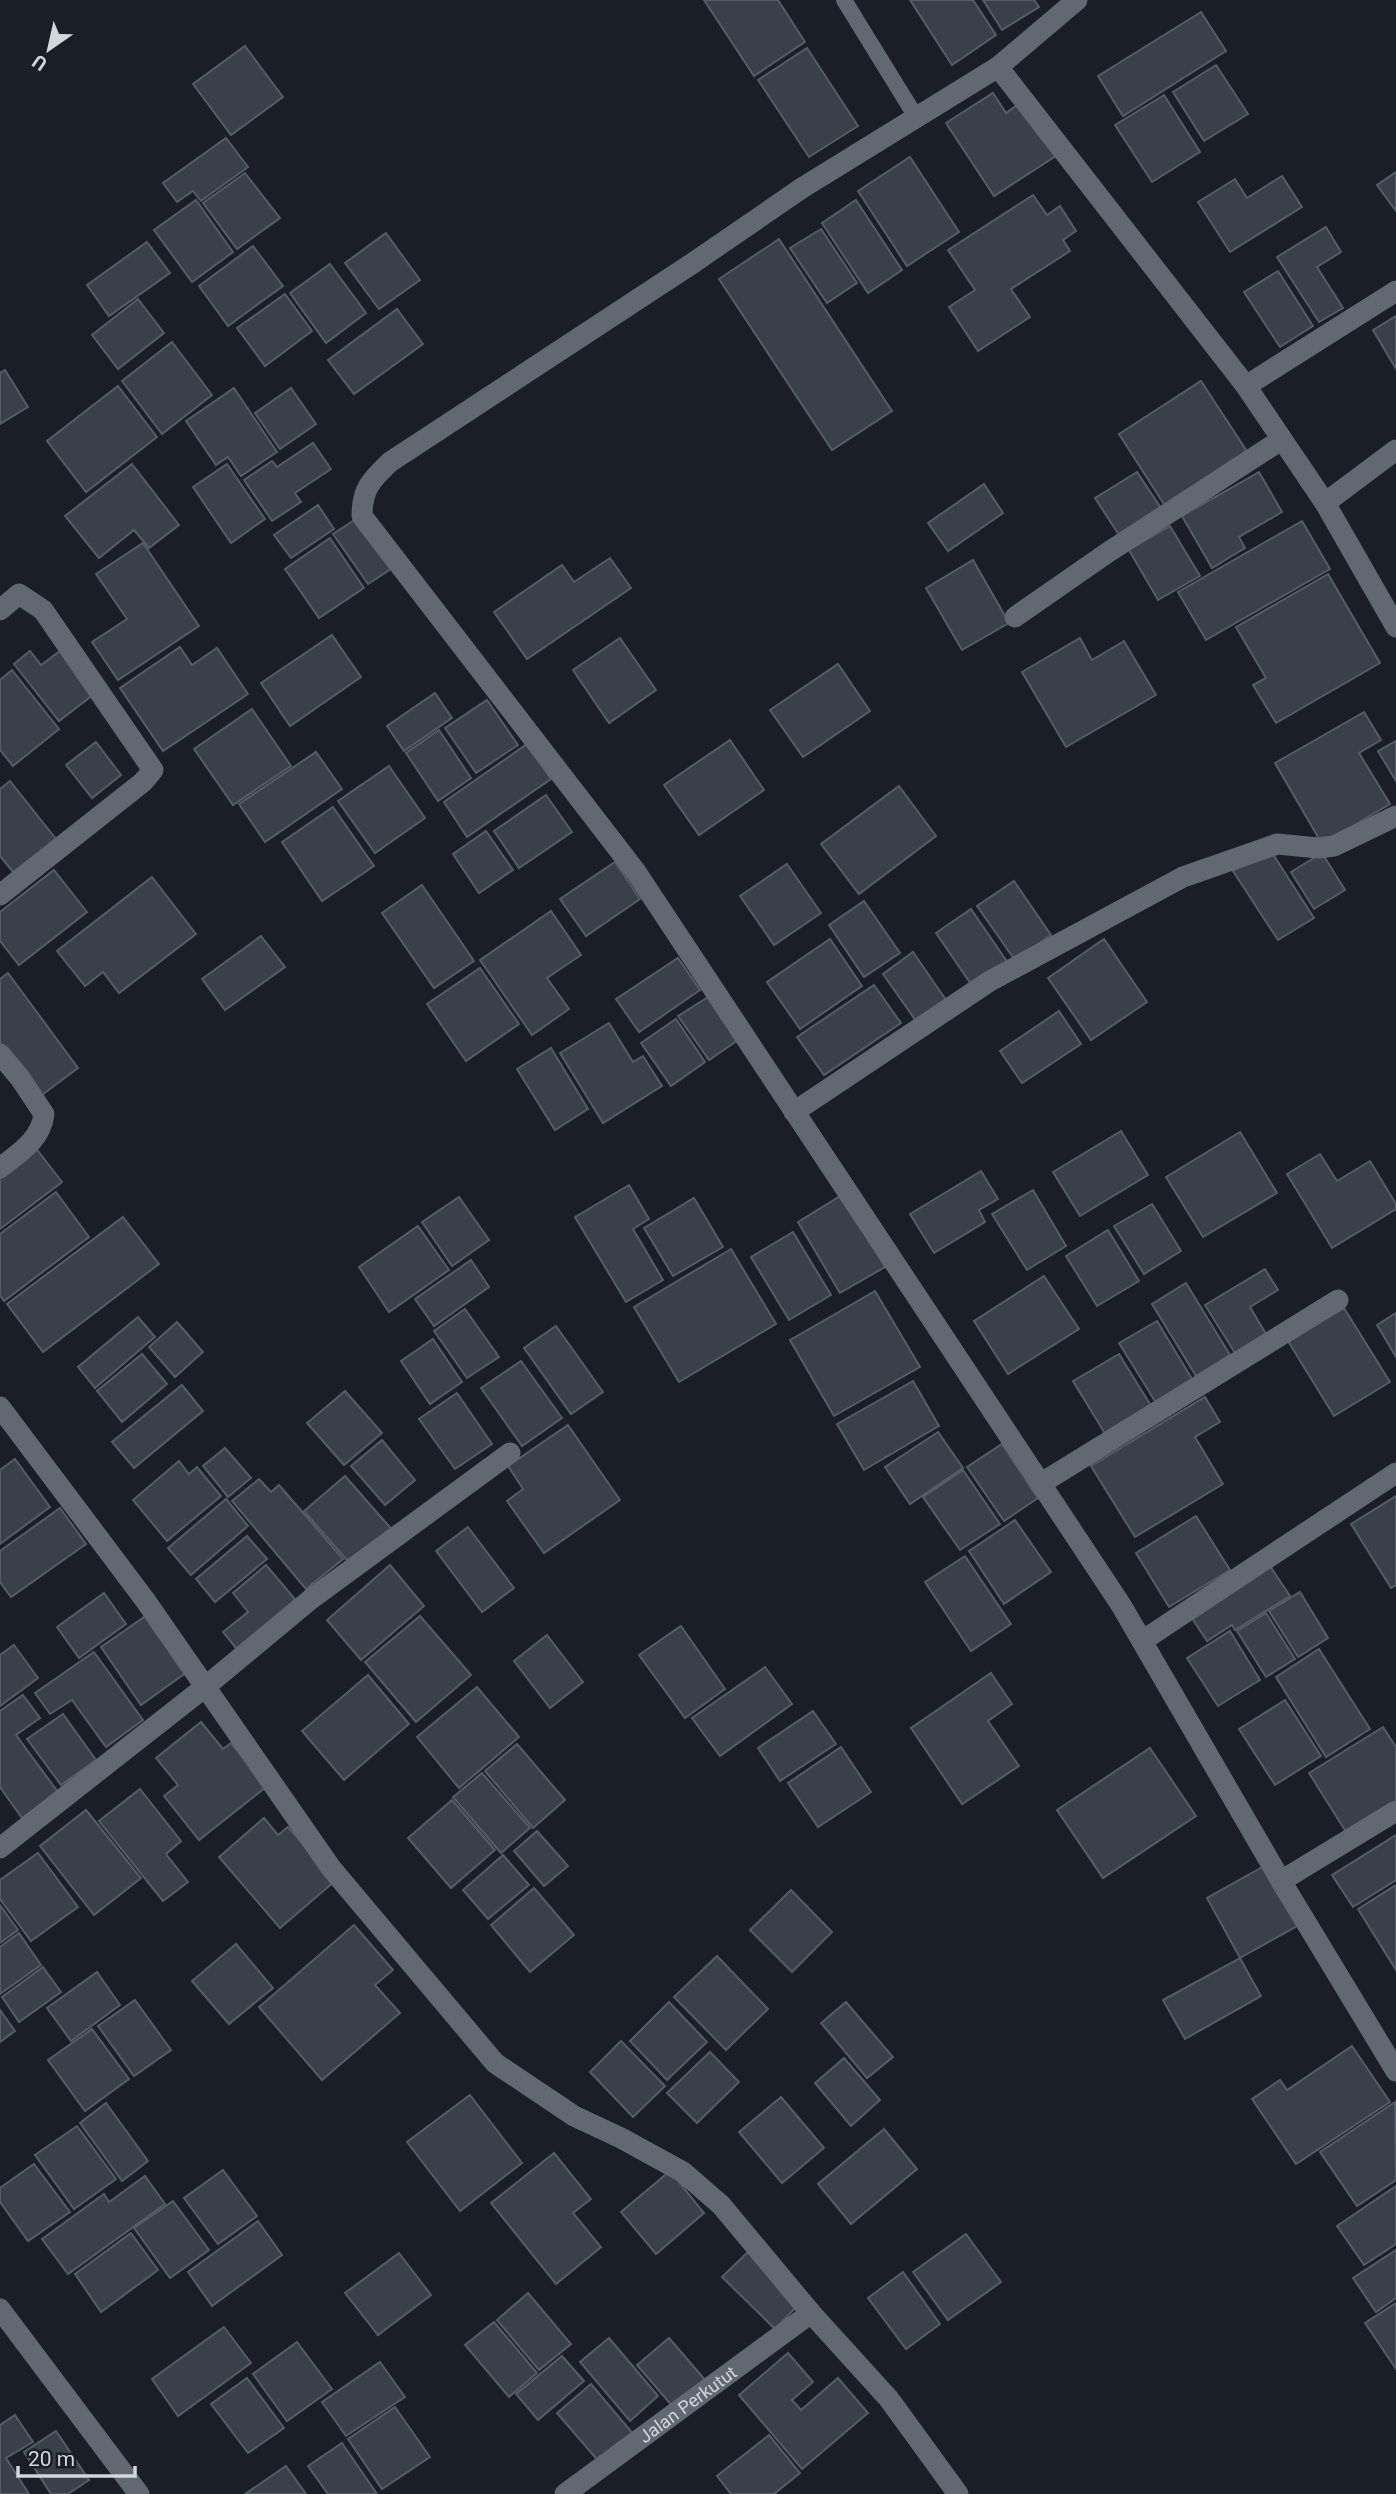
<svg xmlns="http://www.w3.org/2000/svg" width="1396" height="2494" font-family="Roboto,sans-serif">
  <rect width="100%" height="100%" fill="#191e28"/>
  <g fill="#3a404b" stroke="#555c68" stroke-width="2">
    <path d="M704 0H778L805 42 754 76Z"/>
    <path d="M910 0H973L996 35 952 65Z"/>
    <path d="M983 0H1034L1039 7 1002 30Z"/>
    <path d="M1201 12 1226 51 1123 116 1098 76Z"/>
    <path d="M245 46 283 97 231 135 193 84Z"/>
    <path d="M807 48 858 126 809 157 758 80Z"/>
    <path d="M1216 65 1248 114 1204 141 1173 92Z"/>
    <path d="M993 93 1006 113 1020 103 1056 156 994 196 946 123Z"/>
    <path d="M1164 95 1200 152 1152 182 1115 125Z"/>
    <path d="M226 138 248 167 201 201 193 191 177 202 163 183Z"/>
    <path d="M910 157 959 232 907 266 858 191Z"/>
    <path d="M1396 172V211L1377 185Z"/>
    <path d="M245 173 280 218 237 249 203 203Z"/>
    <path d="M1282 176 1302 207 1230 252 1198 202 1235 179 1247 198Z"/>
    <path d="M1033 195 1047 215 1060 206 1076 231 1063 240 1070 251 1011 289 1030 317 978 351 949 307 975 290 948 250Z"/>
    <path d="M196 200 233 252 192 282 154 230Z"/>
    <path d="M856 200 902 270 868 293 822 223Z"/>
    <path d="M1326 227 1341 252 1317 267 1343 308 1319 322 1277 257Z"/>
    <path d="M821 229 857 283 827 303 790 248Z"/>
    <path d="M386 233 420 280 379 309 345 263Z"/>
    <path d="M779 239 892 411 832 450 719 279Z"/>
    <path d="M147 242 170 273 109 316 87 285Z"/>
    <path d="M253 246 283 286 228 326 199 286Z"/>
    <path d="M330 264 366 313 326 343 290 293Z"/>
    <path d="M1278 271 1313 326 1280 347 1244 292Z"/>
    <path d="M285 294 312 331 265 366 237 328Z"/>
    <path d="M138 299 164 333 118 369 92 335Z"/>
    <path d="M397 309 423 344 354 394 328 360Z"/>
    <path d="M1396 316V369L1373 330Z"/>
    <path d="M172 342 212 395 162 434 122 381Z"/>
    <path d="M5 370 28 407 0 424V373Z"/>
    <path d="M1201 381 1250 456 1167 509 1119 434Z"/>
    <path d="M118 386 157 437 86 492 47 441Z"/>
    <path d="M234 388 277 452 241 476 228 457 216 465 186 421Z"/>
    <path d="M291 388 316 424 280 449 255 413Z"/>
    <path d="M313 443 331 469 295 493 301 502 272 521 244 480 272 461 277 467Z"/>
    <path d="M132 464 179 525 149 548 134 530 99 558 65 516Z"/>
    <path d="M227 464 265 519 231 543 193 487Z"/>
    <path d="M1137 472 1163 511 1121 538 1095 498Z"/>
    <path d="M1259 472 1282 512 1239 537 1245 548 1212 568 1182 516Z"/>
    <path d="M984 484 1003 513 948 551 928 523Z"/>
    <path d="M318 505 334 529 291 558 274 535Z"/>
    <path d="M359 517 394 567 368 584 333 534Z"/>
    <path d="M1302 521 1330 569 1206 640 1178 592Z"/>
    <path d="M1170 526 1200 576 1158 600 1129 550Z"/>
    <path d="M330 538 364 588 319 618 285 569Z"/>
    <path d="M143 543 199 626 118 680 92 642 127 619 96 574Z"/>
    <path d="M610 558 631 588 527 659 494 612 562 565 574 582Z"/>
    <path d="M973 560 1009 623 962 650 926 588Z"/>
    <path d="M1328 574 1380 663 1276 723 1253 685 1266 678 1236 627Z"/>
    <path d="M332 635 361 677 290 726 261 683Z"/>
    <path d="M620 638 656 690 609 723 573 670Z"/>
    <path d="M1080 638 1092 660 1124 641 1156 695 1066 747 1022 672Z"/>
    <path d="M180 647 192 665 217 648 248 694 163 751 120 688Z"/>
    <path d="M64 648 98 691 59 721 14 664 30 651 41 665Z"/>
    <path d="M838 664 870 711 803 757 770 710Z"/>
    <path d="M12 670 59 729 13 766 0 750V680Z"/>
    <path d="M435 693 452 718 404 751 387 726Z"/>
    <path d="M487 700 518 745 476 773 445 728Z"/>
    <path d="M252 709 291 766 233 805 194 749Z"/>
    <path d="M1364 712 1381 740 1359 753 1390 804 1322 844 1275 763Z"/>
    <path d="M439 730 471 778 438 801 406 753Z"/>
    <path d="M730 740 764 790 699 835 664 785Z"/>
    <path d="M1396 741V781L1378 751Z"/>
    <path d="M96 742 121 775 92 798 66 765Z"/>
    <path d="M527 744 551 779 467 837 444 802Z"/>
    <path d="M316 752 342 789 265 842 239 804Z"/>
    <path d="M389 766 425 818 375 853 338 801Z"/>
    <path d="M10 781 60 844 17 877 0 856V789Z"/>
    <path d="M899 786 936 836 859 894 821 844Z"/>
    <path d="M546 795 572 832 519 868 494 831Z"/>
    <path d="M333 807 374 866 322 901 282 842Z"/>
    <path d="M486 831 513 870 479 893 453 854Z"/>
    <path d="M1269 848 1314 918 1278 940 1233 871Z"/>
    <path d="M1322 853 1345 890 1314 909 1291 872Z"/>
    <path d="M615 862 640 899 586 936 560 899Z"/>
    <path d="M787 864 821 913 774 945 740 896Z"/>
    <path d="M54 870 87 912 19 965 0 941V912Z"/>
    <path d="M152 877 196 934 119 993 103 972 85 986 57 951Z"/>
    <path d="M1014 881 1051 935 1015 960 977 906Z"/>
    <path d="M422 885 474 961 434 988 382 913Z"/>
    <path d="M864 901 900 953 864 977 829 925Z"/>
    <path d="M971 909 1008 963 973 987 936 933Z"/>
    <path d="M551 911 581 955 547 978 569 1009 532 1035 480 960Z"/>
    <path d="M261 936 285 967 225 1010 202 979Z"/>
    <path d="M830 939 862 986 800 1029 767 982Z"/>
    <path d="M1104 939 1147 1002 1091 1040 1048 978Z"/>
    <path d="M913 952 946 1000 916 1021 883 974Z"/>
    <path d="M678 958 700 990 639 1032 616 999Z"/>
    <path d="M480 968 519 1024 466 1061 427 1004Z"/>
    <path d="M8 973 78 1068 39 1097 0 1044V979Z"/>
    <path d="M874 985 901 1023 824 1075 797 1037Z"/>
    <path d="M708 997 738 1040 709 1060 678 1016Z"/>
    <path d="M1059 1011 1081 1044 1022 1083 1000 1051Z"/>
    <path d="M676 1019 705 1062 671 1086 641 1043Z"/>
    <path d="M609 1023 633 1062 643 1056 662 1086 603 1123 560 1053Z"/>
    <path d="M551 1048 588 1109 555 1130 517 1069Z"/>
    <path d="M1121 1131 1148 1175 1080 1216 1053 1172Z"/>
    <path d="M1240 1132 1277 1193 1203 1237 1166 1177Z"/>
    <path d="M35 1147 62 1182 0 1229V1174Z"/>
    <path d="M1320 1154 1337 1181 1370 1161 1396 1204V1209L1332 1248 1287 1174Z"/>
    <path d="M981 1171 998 1199 979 1210 985 1222 934 1253 910 1214Z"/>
    <path d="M629 1185 649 1219 633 1229 663 1280 626 1302 575 1217Z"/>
    <path d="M1033 1190 1066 1246 1027 1270 992 1214Z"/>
    <path d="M56 1192 89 1237 4 1301 0 1295V1234Z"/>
    <path d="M842 1195 885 1267 840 1293 798 1222Z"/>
    <path d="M459 1197 489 1240 452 1266 422 1222Z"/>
    <path d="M694 1198 723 1247 673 1276 644 1228Z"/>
    <path d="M1152 1204 1181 1251 1144 1274 1114 1226Z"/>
    <path d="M123 1217 159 1264 43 1352 7 1304Z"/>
    <path d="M418 1226 449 1270 389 1312 359 1267Z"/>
    <path d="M1108 1230 1139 1281 1097 1306 1066 1256Z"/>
    <path d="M793 1232 831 1295 789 1320 751 1257Z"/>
    <path d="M731 1249 776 1324 679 1382 634 1307Z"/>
    <path d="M471 1260 489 1287 434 1326 415 1299Z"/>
    <path d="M1265 1269 1278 1290 1250 1307 1269 1339 1238 1358 1205 1305Z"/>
    <path d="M1044 1276 1079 1329 1008 1374 974 1321Z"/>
    <path d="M1186 1283 1230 1355 1196 1376 1152 1304Z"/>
    <path d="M875 1291 920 1367 834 1416 790 1340Z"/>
    <path d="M1344 1308 1390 1382 1334 1416 1288 1341Z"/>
    <path d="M465 1309 499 1357 467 1378 434 1331Z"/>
    <path d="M1396 1313V1357L1377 1325Z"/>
    <path d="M138 1317 155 1337 95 1388 78 1367Z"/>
    <path d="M1157 1321 1195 1384 1158 1406 1119 1343Z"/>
    <path d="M177 1322 203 1352 175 1377 149 1347Z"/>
    <path d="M556 1326 603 1392 571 1414 524 1348Z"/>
    <path d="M433 1339 462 1382 430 1404 401 1361Z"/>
    <path d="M142 1354 167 1384 122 1422 97 1391Z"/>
    <path d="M1119 1354 1153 1409 1107 1437 1073 1381Z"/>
    <path d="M521 1361 562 1418 522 1446 481 1388Z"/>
    <path d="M913 1381 939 1426 864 1470 837 1424Z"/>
    <path d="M182 1385 203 1411 134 1468 112 1442Z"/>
    <path d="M345 1391 382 1433 344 1465 307 1423Z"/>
    <path d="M457 1393 492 1444 455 1469 419 1419Z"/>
    <path d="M1205 1397 1220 1422 1195 1437 1223 1484 1135 1537 1091 1466Z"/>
    <path d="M568 1425 620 1500 544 1553 507 1501 523 1489 508 1466Z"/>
    <path d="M938 1432 963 1468 910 1504 885 1467Z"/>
    <path d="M382 1440 415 1480 385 1505 351 1466Z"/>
    <path d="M1002 1444 1038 1498 1004 1521 967 1467Z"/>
    <path d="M225 1448 251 1478 228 1497 203 1466Z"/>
    <path d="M15 1459 50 1507 0 1544V1470Z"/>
    <path d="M179 1461 189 1474 197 1467 221 1496 167 1541 133 1500Z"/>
    <path d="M963 1470 1000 1524 960 1550 923 1497Z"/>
    <path d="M345 1476 394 1532 353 1567 304 1511Z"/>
    <path d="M259 1479 271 1492 279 1485 343 1559 306 1589 232 1501Z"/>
    <path d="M1396 1496V1585L1391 1588 1351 1524Z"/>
    <path d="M226 1499 248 1526 191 1575 168 1548Z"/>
    <path d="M60 1508 86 1544 11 1597 0 1582V1551Z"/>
    <path d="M1196 1516 1230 1570 1169 1607 1136 1553Z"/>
    <path d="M1015 1520 1051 1572 1004 1604 969 1551Z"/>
    <path d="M468 1527 514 1588 482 1612 436 1551Z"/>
    <path d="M247 1536 267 1559 215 1602 196 1579Z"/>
    <path d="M965 1556 1011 1624 971 1651 925 1582Z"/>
    <path d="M266 1565 299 1604 240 1653 223 1632 248 1612 233 1593Z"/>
    <path d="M390 1565 424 1606 361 1660 327 1620Z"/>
    <path d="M1270 1566 1290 1596 1235 1630 1232 1625 1207 1641 1190 1615Z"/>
    <path d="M1300 1592 1328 1638 1298 1657 1269 1611Z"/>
    <path d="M104 1593 126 1624 79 1658 57 1627Z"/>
    <path d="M1266 1613 1295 1659 1266 1677 1237 1631Z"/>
    <path d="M147 1615 187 1672 141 1705 101 1647Z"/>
    <path d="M420 1616 471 1675 416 1722 365 1662Z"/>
    <path d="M681 1626 725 1689 685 1718 639 1655Z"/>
    <path d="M1230 1631 1260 1680 1218 1706 1187 1658Z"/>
    <path d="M547 1635 583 1682 550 1708 514 1661Z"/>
    <path d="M14 1645 38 1678 0 1706V1655Z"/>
    <path d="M1319 1649 1370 1729 1326 1757 1276 1677Z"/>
    <path d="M94 1652 143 1720 106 1747 72 1700 50 1714 35 1693Z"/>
    <path d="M765 1667 792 1704 720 1756 692 1718Z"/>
    <path d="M991 1673 1012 1704 988 1721 1019 1766 962 1804 911 1728Z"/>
    <path d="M368 1675 409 1724 344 1780 302 1731Z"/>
    <path d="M477 1687 519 1737 459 1788 417 1737Z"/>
    <path d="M23 1695 40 1718 16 1735 58 1792 22 1818 0 1787V1711Z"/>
    <path d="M1285 1700 1321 1756 1275 1785 1239 1729Z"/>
    <path d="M813 1711 836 1744 780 1781 758 1748Z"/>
    <path d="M63 1714 96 1760 61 1785 27 1739Z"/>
    <path d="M201 1722 223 1749 231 1743 266 1787 199 1840 164 1796 178 1785 156 1758Z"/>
    <path d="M1383 1727 1396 1747V1801L1346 1832 1309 1773Z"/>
    <path d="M517 1744 565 1800 533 1828 485 1771Z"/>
    <path d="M841 1747 871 1792 818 1827 788 1783Z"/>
    <path d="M1150 1748 1196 1816 1103 1878 1057 1810Z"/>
    <path d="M482 1773 530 1828 501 1853 453 1797Z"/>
    <path d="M140 1789 181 1841 166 1854 188 1882 163 1901 99 1821Z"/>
    <path d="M452 1800 495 1850 451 1888 408 1838Z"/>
    <path d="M86 1810 141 1878 94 1915 40 1846Z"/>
    <path d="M264 1818 278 1835 288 1827 335 1881 280 1928 219 1857Z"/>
    <path d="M537 1831 568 1866 544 1886 514 1851Z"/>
    <path d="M1396 1835V1880L1353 1907 1332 1875Z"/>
    <path d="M38 1853 78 1907 31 1941 0 1899V1880Z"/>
    <path d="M503 1855 529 1885 488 1919 463 1890Z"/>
    <path d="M1266 1865 1299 1925 1240 1958 1207 1898Z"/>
    <path d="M1396 1885V1970L1358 1909Z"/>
    <path d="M534 1888 574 1935 530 1972 491 1925Z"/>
    <path d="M791 1890 832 1932 792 1972 750 1930Z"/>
    <path d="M0 1905 18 1930 0 1943Z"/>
    <path d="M354 1925 393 1970 375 1985 400 2013 322 2080 259 2007Z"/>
    <path d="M19 1933 41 1965 0 1994V1947Z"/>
    <path d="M236 1944 273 1988 229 2024 192 1981Z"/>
    <path d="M717 1956 768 2009 726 2050 674 1997Z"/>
    <path d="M1240 1958 1261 1996 1185 2039 1163 2000Z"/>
    <path d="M43 1967 61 1992 19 2022 2 1997Z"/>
    <path d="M97 1972 120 2005 71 2041 47 2008Z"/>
    <path d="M135 2000 171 2050 134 2076 98 2026Z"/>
    <path d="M669 2002 707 2042 667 2080 630 2041Z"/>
    <path d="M846 2002 893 2057 867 2078 821 2023Z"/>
    <path d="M0 2010 15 2031 0 2042Z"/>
    <path d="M92 2029 129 2079 85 2111 48 2060Z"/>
    <path d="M621 2041 665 2086 633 2117 590 2072Z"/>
    <path d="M1352 2046 1390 2102 1296 2164 1252 2099 1280 2080 1287 2090Z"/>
    <path d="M710 2052 739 2082 697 2123 667 2093Z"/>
    <path d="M844 2058 880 2100 851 2126 815 2083Z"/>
    <path d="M470 2095 522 2163 460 2211 407 2142Z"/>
    <path d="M781 2097 824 2148 782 2183 739 2132Z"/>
    <path d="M1395 2102 1396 2180 1357 2206 1320 2152Z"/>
    <path d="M106 2103 148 2161 122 2181 80 2123Z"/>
    <path d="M77 2126 116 2179 74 2209 35 2155Z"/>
    <path d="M884 2129 917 2169 851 2224 818 2184Z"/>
    <path d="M554 2153 591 2199 573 2213 601 2247 556 2284 491 2203Z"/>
    <path d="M34 2164 70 2212 28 2241 0 2202V2188Z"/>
    <path d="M223 2170 257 2216 218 2244 184 2198Z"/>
    <path d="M670 2171 704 2213 656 2254 621 2212Z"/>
    <path d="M145 2176 165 2204 68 2274 42 2239 104 2194 109 2202Z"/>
    <path d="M1396 2186V2244L1364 2265 1337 2226Z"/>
    <path d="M173 2201 209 2250 170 2278 134 2228Z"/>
    <path d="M258 2221 282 2255 212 2306 188 2272Z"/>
    <path d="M131 2233 158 2270 101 2312 75 2274Z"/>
    <path d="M966 2234 1001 2282 948 2320 913 2272Z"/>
    <path d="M1396 2250V2298L1376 2312 1353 2278Z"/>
    <path d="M748 2252 800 2303 775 2329 722 2277Z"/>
    <path d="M399 2253 431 2295 378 2335 345 2293Z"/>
    <path d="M903 2272 940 2324 906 2349 868 2298Z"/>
    <path d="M528 2293 571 2344 539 2370 497 2320Z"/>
    <path d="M1396 2303V2369L1365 2323Z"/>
    <path d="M494 2322 537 2373 509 2397 465 2345Z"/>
    <path d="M224 2327 251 2363 178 2416 152 2379Z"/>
    <path d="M609 2338 658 2396 630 2421 580 2362Z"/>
    <path d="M669 2338 706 2381 674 2408 637 2365Z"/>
    <path d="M297 2342 332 2389 287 2421 253 2374Z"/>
    <path d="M788 2353 813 2382 792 2400 801 2410 838 2378 868 2413 802 2469 739 2395Z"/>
    <path d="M562 2356 584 2381 538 2420 516 2394Z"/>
    <path d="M380 2362 405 2397 346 2436 322 2402Z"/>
    <path d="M247 2378 284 2428 248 2453 211 2404Z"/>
    <path d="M591 2384 635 2436 601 2464 557 2413Z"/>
    <path d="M395 2407 430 2457 382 2489 348 2439Z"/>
    <path d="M15 2415 33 2442 6 2458 29 2494H0V2425Z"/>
    <path d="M56 2431 89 2480 68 2494H51L24 2452Z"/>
    <path d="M769 2435 800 2473 774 2494H731L717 2476Z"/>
    <path d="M342 2443 377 2494H328L308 2466Z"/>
    <path d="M286 2466 306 2494H245Z"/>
  </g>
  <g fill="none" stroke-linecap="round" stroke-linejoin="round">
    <path stroke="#616874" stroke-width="16" d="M844 0 916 117"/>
    <g stroke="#616874" stroke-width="21">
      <path d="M1077 0 998 67 802 188 693 263 390 462C371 480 362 489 362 516L636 872 1121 1605 1281 1881 1396 2071"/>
      <path d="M998 67 1246 386 1325 503 1396 627"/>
      <path d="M1246 386 1396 291"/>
      <path d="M1325 503 1396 450"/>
      <path d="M0 610 19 594 43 610 153 770 143 782 0 895"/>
      <path d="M1015 617 1107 553 1281 440"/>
      <path d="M0 1054 20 1078 44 1114C41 1140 19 1153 0 1168"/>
      <path d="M794 1112 990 981 1183 877 1277 844 1318 848 1334 846 1396 816"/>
      <path d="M0 1407 145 1600 331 1868 495 2063 574 2116 621 2138 683 2172 721 2205 811 2313 889 2399 958 2494"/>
      <path d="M1040 1484 1338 1300"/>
      <path d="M1142 1641 1396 1473"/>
      <path d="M0 1848 205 1687 311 1599 510 1453"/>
      <path d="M1281 1881 1396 1811"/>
      <path d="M0 2309 139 2494"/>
      <path id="s1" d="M565 2494 811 2313"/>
    </g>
  </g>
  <g text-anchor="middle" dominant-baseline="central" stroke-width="7" stroke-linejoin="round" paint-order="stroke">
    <g font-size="18" fill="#d2d6dd" stroke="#191e28">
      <text stroke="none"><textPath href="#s1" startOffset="152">Jalan Perkutut</textPath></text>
    </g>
  </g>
  <g transform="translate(49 49) rotate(214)" stroke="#191e28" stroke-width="5" paint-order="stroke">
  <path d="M0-5L12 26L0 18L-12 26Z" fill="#d2d6dd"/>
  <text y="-10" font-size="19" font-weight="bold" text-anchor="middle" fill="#d2d6dd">U</text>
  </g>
  <path d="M18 2466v10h117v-10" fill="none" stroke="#d2d6dd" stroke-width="3.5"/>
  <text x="28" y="2466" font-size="21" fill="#d2d6dd" stroke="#191e28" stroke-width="5" paint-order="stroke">20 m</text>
</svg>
